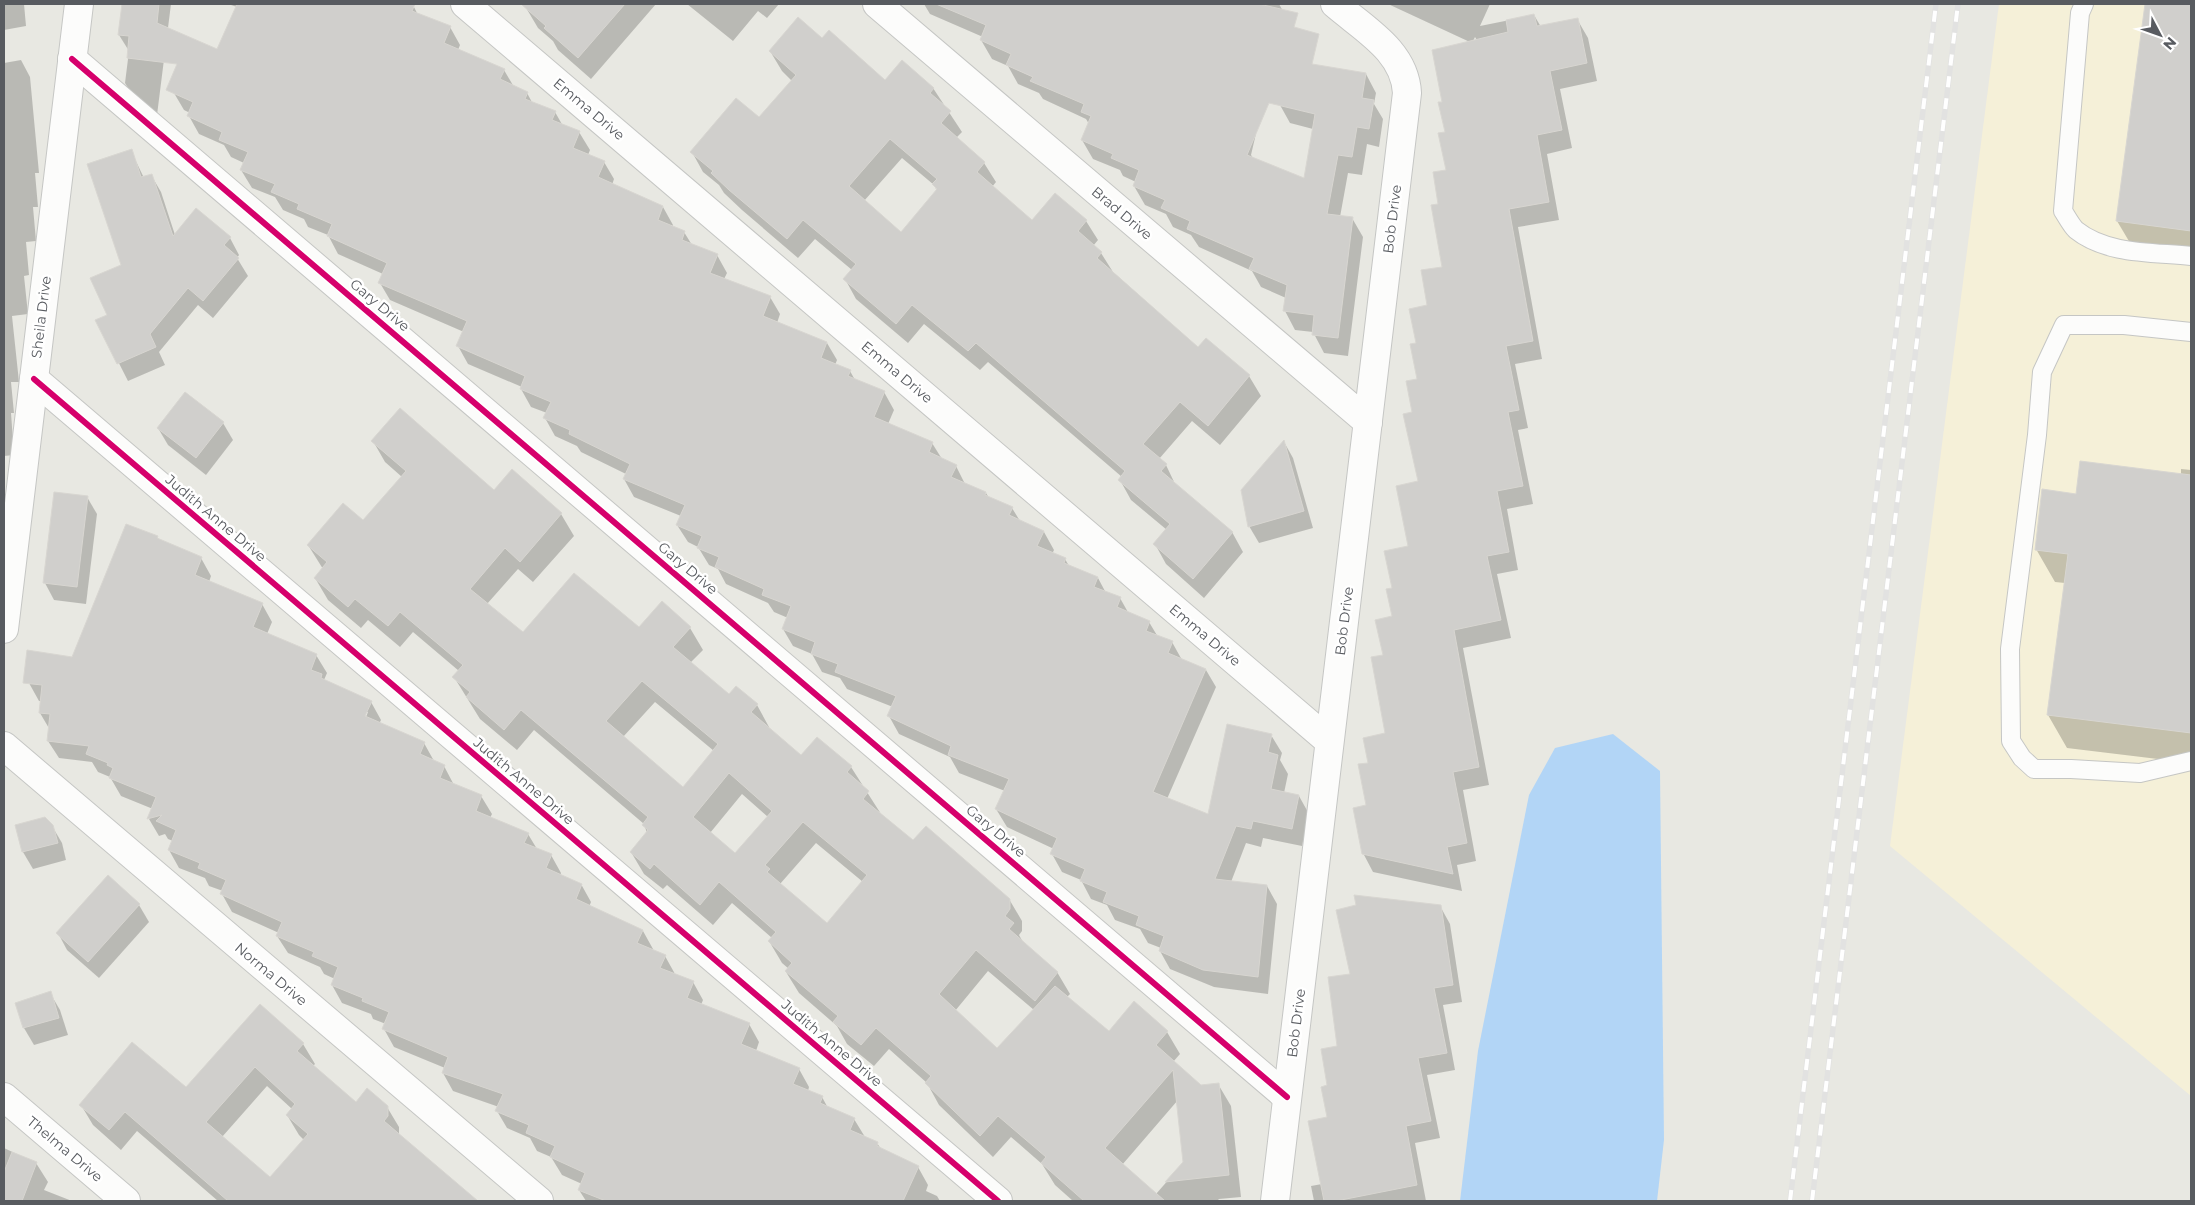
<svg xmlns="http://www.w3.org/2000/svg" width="2195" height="1205" font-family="Montserrat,sans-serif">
  <rect width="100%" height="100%" fill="#e8e8e2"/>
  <path fill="#f5f0d8" d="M1999 4H2191V1096L1890 846Z"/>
  <path fill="#b2d5f6" d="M1613 734 1660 771 1664 1140 1657 1201H1460L1478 1051 1529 795 1555 748Z"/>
  <g fill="#0003" fill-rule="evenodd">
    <path d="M4 4H24L26 26 4 30Z"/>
    <path d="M123 4H171L157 115 136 101 125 83 129 51 119 35Z"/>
    <path d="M228 4H407L414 7 418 15 450 27 460 45 458 50 504 70 514 87 527 93 533 104 555 112 563 126 579 132 590 150 588 155 604 162 614 179 612 185 663 207 673 225 672 227 684 232 692 245 717 255 727 273 724 279 770 297 780 314 777 323 827 343 837 360 835 365 850 371 855 380 884 392 894 410 888 424 932 443 942 459 956 466 965 484 986 493 989 498 1012 508 1020 521 1044 532 1054 550 1052 554 1065 559 1069 566 1098 578 1106 593 1120 598 1129 614 1149 622 1158 637 1172 642 1182 660 1206 670 1216 687 1167 799 1209 816 1271 735 1282 753 1280 760 1288 774 1284 793 1299 796 1309 814 1302 846 1263 838 1261 847 1246 843 1231 882 1267 886 1277 904 1268 994 1214 987 1170 969 1160 951 1161 948 1148 943 1140 929 1115 920 1107 905 1091 899 1081 880 1062 872 1052 854 1054 849 1007 827 996 809 1005 791 959 773 950 757 899 734 889 716 893 707 847 689 840 678 822 672 812 654 793 646 783 629 788 618 774 612 768 603 726 584 718 569 709 565 698 547 688 542 677 525 681 516 634 497 624 479 626 474 581 452 577 446 555 436 545 418 547 413 531 407 521 389 522 387 468 364 458 346 464 332 390 300 380 283 383 274 338 254 328 235 308 227 304 219 283 210 275 197 252 188 241 170 244 163 231 157 224 145 199 134 189 116 190 113 184 110 174 93 218 51 237 7Z"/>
    <path d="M527 4H656L591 79 558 50 553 41 538 28 525 6Z"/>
    <path d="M687 4H779L767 18 758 11 733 41Z"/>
    <path d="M924 4H1159L1142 61 1154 66 1183 4H1279L1284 13 1251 155 1253 158 1305 180 1313 129 1290 123 1280 105 1366 74 1376 93 1374 104 1383 119 1379 147 1367 144 1362 175 1348 173 1340 217 1352 218 1363 237 1348 356 1324 353 1313 332 1295 330 1285 311 1286 298 1261 287 1252 271 1199 247 1191 235 1173 227 1166 214 1145 205 1134 186 1136 182 1123 176 1120 170 1093 159 1082 140 1089 124 1086 119 1043 99 1039 93 1018 84 1008 66 992 59 981 40 983 37 930 14Z"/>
    <path d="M1388 4H1490L1480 26 1534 15 1541 27 1577 19 1588 38 1597 81 1560 89 1572 148 1547 154 1559 220 1518 227 1542 359 1515 364 1528 428 1518 430 1533 504 1507 509 1518 570 1497 574 1511 638 1463 648 1489 785 1463 790 1476 861 1457 865 1462 891 1373 872 1363 853 1369 764 1387 734 1384 656 1393 617V589L1410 547 1420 482 1413 413 1418 380 1417 344 1429 306 1444 268 1440 205 1447 171 1444 102 1478 42 1475 37 1472 43Z"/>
    <path d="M2146 4H2191V261L2136 253 2117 221Z"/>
    <path d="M822 40 885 82 933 88 962 132 956 138 984 163 996 182 992 187 1032 222 1086 221 1098 240 1093 246 1101 253 1113 272 1198 348 1206 339 1249 376 1261 396 1220 445 1192 421 1159 459 1166 465 1176 486 1232 532 1243 552 1204 598 1166 564 1155 544 1167 530 1131 500 1120 480 1122 477 988 362 980 370 924 324 908 343 856 299 845 279 852 270 815 239 798 258 742 210 724 193 719 185 703 172 692 152 759 119 792 81 782 71 770 51ZM902 158 934 185 937 191 901 234 864 201Z"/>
    <path d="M21 60 30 77 39 173H35L38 207H33L36 241 26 242 29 275 24 276 28 314 12 316 19 382H11L14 413H11L14 455 4 456V63Z"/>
    <path d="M131 151 144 178 151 175 161 192 175 235 230 238 239 255 237 258 248 276 213 318 198 305 159 352 165 365 128 381 97 320 109 315 123 265Z"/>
    <path d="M186 393 223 423 233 440 206 475 168 445 158 428Z"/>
    <path d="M373 441 494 492 512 471 561 514 574 536 533 582 518 569 487 604 523 634 639 629 662 603 690 628 703 650 690 663 729 696 757 705 769 727 768 728 802 757 851 767 881 814 914 842 1009 899 1022 921V931L1019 935 1024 944 1057 972 1070 994 1067 997 1109 1032 1134 1003 1167 1032 1180 1054 1173 1062 1201 1086 1218 1084 1231 1106 1241 1197 1219 1199 1217 1201H1073L1055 1185 1042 1164 1011 1137 993 1157 939 1105 927 1083 889 1049 874 1066 847 1044 837 1026 799 993 786 972 789 969 782 963 769 941 772 938 732 903 713 925 667 885 663 889 644 874 631 852 647 833 644 824 534 730 517 750 480 719 454 677 459 671 413 632 400 647 368 620 361 628 328 600 315 578 323 569 308 545 363 522 402 477 385 462ZM655 702 714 751 683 789 623 737ZM742 794 768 817 735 855 710 833ZM816 843 863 882 827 925 780 884ZM988 971 1034 1010 997 1050 955 1011ZM1178 1100 1184 1162 1156 1194 1122 1165Z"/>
    <path d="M1284 442 1293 458 1313 528 1259 543 1249 526Z"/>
    <path d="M2181 469 2191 470V763L2067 748 2048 715 2065 583 2055 582 2036 549 2077 495 2181 475Z"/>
    <path d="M87 497 97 514 86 604 54 600 45 583Z"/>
    <path d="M157 537 159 540 201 558 211 576 209 582 262 604 272 622 267 634 316 655 327 673 324 680 371 702 381 720 379 724 424 743 434 761 444 766 454 785 481 796 492 814 490 818 528 834 537 849 551 855 561 873 560 876 581 884 591 902 589 907 643 931 653 949 652 951 665 956 675 974 693 982 703 1000 701 1005 749 1024 759 1042 756 1051 799 1069 809 1087 808 1091 822 1097 828 1108 854 1119 865 1137 877 1143 881 1149 918 1167 928 1185 926 1191 937 1196 940 1201H586L579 1190 582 1184 562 1175 551 1157 537 1151 530 1138 507 1128 497 1111 499 1107 453 1091 443 1073 445 1068 394 1047 384 1029 386 1024 373 1019 371 1014 342 1003 332 985 335 979 324 974 320 967 288 953 277 936 279 933 232 912 222 894 223 891 209 886 205 878 179 868 169 850 173 841 168 839 165 834 159 836 149 819 153 809 121 796 110 777 98 772 92 762 59 758 48 741 50 730 40 713 41 701H39L29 683 73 659ZM366 712H368L364 722Z"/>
    <path d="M52 826 62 843 66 860 33 869 23 852Z"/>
    <path d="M139 905 149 922 99 978 67 950 58 933Z"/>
    <path d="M1440 906 1450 924 1462 1002 1443 1005 1455 1070 1427 1075 1440 1138 1415 1143 1426 1201H1314L1311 1186 1322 1184 1328 1118 1329 1086 1338 1047 1351 975Z"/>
    <path d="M50 993 60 1010 68 1035 34 1045 24 1028Z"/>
    <path d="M260 1005 303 1044 315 1064 313 1066 356 1104 387 1107 399 1127V1136L464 1191 470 1201H218L137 1131 121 1150 93 1125 81 1105 186 1089ZM267 1086 292 1109 287 1115 299 1135 304 1140 270 1179 222 1137Z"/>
    <path d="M4 1148 36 1163 48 1182 44 1190 72 1201H4Z"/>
  </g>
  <g fill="#d0cfcc" stroke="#d8d6d1" fill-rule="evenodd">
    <path d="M122 4H159L157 23 217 49 237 4H415L412 11 451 26 444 43 505 69 500 79 528 92 525 99 556 111 552 120 580 131 573 148 605 161 598 177 663 206 658 220 685 231 682 240 718 254 710 273 771 296 763 316 827 342 821 358 851 370 848 376 885 391 874 417 933 442 929 452 957 465 951 477 986 492 985 495 1013 507 1009 515 1044 531 1037 546 1066 558 1064 563 1098 577 1094 587 1121 597 1117 607 1150 621 1146 631 1173 641 1168 653 1206 669 1153 792 1208 814 1227 724 1272 734 1268 752 1278 755 1271 789 1299 795 1292 829 1253 821 1251 829 1236 826 1215 879 1267 885 1258 977 1203 970 1159 951 1164 936 1136 925 1139 916 1103 902 1107 892 1080 881 1085 869 1050 854 1057 838 995 809 1009 779 948 755 951 746 887 716 896 696 835 672 838 664 811 654 815 642 782 629 791 606 762 595 764 589 715 567 719 557 697 548 702 536 676 525 685 505 623 479 630 464 569 434 570 430 543 418 551 402 520 389 525 376 456 346 467 321 378 283 387 263 327 236 332 224 297 209 299 204 271 192 275 184 240 170 248 152 219 140 222 132 187 116 193 102 166 90 177 64 127 58 129 36 118 35Z"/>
    <path d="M521 4H625L578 58 544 28 546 26Z"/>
    <path d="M936 4H1259L1298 13 1294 27 1319 34 1312 64 1366 73 1362 98 1374 100 1369 129 1357 127 1352 157 1338 155 1327 214 1353 217 1338 338 1312 335 1314 315 1283 311 1287 285 1249 269 1254 258 1187 229 1190 221 1161 208 1165 200 1133 186 1139 170 1111 158 1113 154 1081 140 1091 116 1081 112 1084 104 1030 81 1033 77 1006 65 1011 54 980 40 986 25ZM1269 103 1315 114 1304 178 1247 155Z"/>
    <path d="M2145 4H2191V231L2116 221Z"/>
    <path d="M1534 14 1537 26 1578 18 1587 63 1550 71 1562 130 1537 135 1549 202 1509 209 1533 341 1506 346 1519 410 1508 412 1523 486 1497 491 1509 552 1487 556 1501 620 1454 630 1479 767 1453 772 1467 843 1447 847 1453 874 1362 854 1353 808 1366 805 1358 764 1368 763 1363 738 1385 733 1371 657 1383 655 1375 620 1392 616 1386 589 1392 588 1384 551 1408 546 1396 486 1418 481 1403 414 1412 412 1406 381 1417 379 1410 344 1416 343 1409 309 1427 305 1421 270 1442 267 1431 205 1438 204 1433 172 1446 170 1438 133 1445 132 1438 102H1442L1432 50 1508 32 1506 20Z"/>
    <path d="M798 17 822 38 829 30 885 80 902 60 934 88 930 93 951 111 941 123 985 162 977 172 1032 220 1055 193 1087 220 1078 231 1102 252 1097 258 1198 347 1206 338 1250 375 1208 426 1180 402 1143 444 1167 464 1161 471 1233 532 1193 579 1153 544 1170 524 1118 480 1125 471 976 343 968 351 912 305 896 324 843 279 856 264 803 220 787 239 729 190 711 173 713 171 690 152 736 98 759 117 796 75 769 51ZM890 139 937 179 932 184 937 189 901 232 849 186Z"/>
    <path d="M132 149 141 177 152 174 173 236 196 208 231 237 224 245 239 258 203 301 188 288 150 334 156 347 117 364 95 320 107 315 90 278 121 265 87 164Z"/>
    <path d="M185 392 224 422 196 458 157 428Z"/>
    <path d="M400 408 494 490 512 469 562 513 520 562 505 548 470 589 523 632 574 573 639 627 662 601 691 627 673 647 729 694 736 686 758 704 751 712 801 755 817 737 852 766 847 772 869 791 863 799 913 840 926 826 1010 899V909L1005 916 1014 923 1009 929 1058 972 1035 1001 976 950 939 994 997 1048 1055 986 1109 1031 1134 1001 1168 1031 1156 1045 1201 1085 1219 1083 1229 1175 1165 1182 1183 1162 1173 1070 1105 1148 1165 1201H1084L1041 1163 1046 1157 998 1116 980 1136 925 1083 931 1076 876 1028 861 1045 833 1022 838 1016 785 971 792 963 768 941 776 932 719 882 700 905 654 864 650 869 630 852 648 830 642 825 648 817 521 710 504 730 466 697 470 692 452 677 463 665 400 612 388 626 355 599 348 607 314 578 327 562 307 545 343 503 363 520 406 471 371 441ZM642 681 718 744 683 787 606 721ZM729 773 772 811 735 853 693 817ZM803 822 867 875 827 923 767 872 770 869 765 865Z"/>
    <path d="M1284 440 1304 511 1248 527 1241 490Z"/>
    <path d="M2080 461 2191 475V733L2047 715 2068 554 2035 550 2042 489 2076 494Z"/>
    <path d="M54 492 88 496 77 587 43 583Z"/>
    <path d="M126 524 158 536 157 538 202 557 195 575 263 603 253 627 317 654 311 670 322 674 321 678 372 701 365 716 425 742 420 754 445 765 440 778 482 795 476 811 529 833 524 843 552 854 546 868 582 884 576 899 643 930 637 943 666 955 660 968 694 981 687 998 750 1023 741 1044 800 1068 793 1084 823 1096 820 1103 855 1118 850 1130 878 1142 877 1146 919 1166 903 1201H606L578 1190 585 1173 550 1157 555 1146 526 1133 529 1125 495 1111 503 1094 442 1073 448 1057 382 1029 389 1012 362 1001 363 998 331 985 338 967 312 956 314 952 276 936 282 922 220 894 226 880 198 868 200 863 168 850 176 830 156 821 162 815 147 819 156 797 109 778 113 768 107 765 108 763 86 754 89 746 47 741 50 714 39 713 42 685 23 683 27 650 72 657Z"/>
    <path d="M45 817 53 825 58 843 22 852 15 825Z"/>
    <path d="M108 875 140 904 88 962 56 933Z"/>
    <path d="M1354 895 1441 905 1453 985 1434 988 1447 1053 1418 1058 1431 1121 1406 1126 1417 1185 1336 1201H1324L1308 1121 1327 1117 1321 1087 1327 1085 1321 1049 1337 1046 1328 977 1350 974 1336 910 1356 905Z"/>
    <path d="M51 991 59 1018 23 1028 15 1003Z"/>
    <path d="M260 1004 304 1043 297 1051 356 1102 367 1088 388 1106V1116L384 1121 478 1201H228L125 1112 109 1130 79 1105 132 1042 186 1087ZM255 1067 295 1104 286 1115 308 1134 270 1177 206 1122Z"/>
    <path d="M12 1152 37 1162 22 1201H4V1172Z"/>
  </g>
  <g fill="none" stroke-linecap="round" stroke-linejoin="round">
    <g stroke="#c5c6c4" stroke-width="20">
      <g id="lane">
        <path d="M2084 4 2080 13 2063 211C2067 217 2071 225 2076 230 2107 255 2154 252 2191 256"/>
        <path d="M2191 332 2124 325H2064L2042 372 2037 435 2010 649 2011 741 2022 758 2034 769H2071L2140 773 2191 761"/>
      </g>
    </g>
    <g stroke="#c5c6c4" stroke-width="30">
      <g id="street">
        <path d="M465 4 1329 741"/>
        <path d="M877 4 1368 422"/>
        <path d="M72 59 1287 1097"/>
        <path d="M34 379 998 1201"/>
        <path d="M4 629 79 4"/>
        <path d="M4 746 539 1201"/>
        <path d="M4 1097 126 1201"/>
        <path d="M1275 1201 1407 93C1405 51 1364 29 1335 4"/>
      </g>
    </g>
    <use href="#lane" stroke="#fcfcfb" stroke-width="18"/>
    <use href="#street" stroke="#fcfcfb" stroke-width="28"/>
    <g stroke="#e2e2e1" stroke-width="5.5">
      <g id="rail">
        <path d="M1790 1201 1936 4"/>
        <path d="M1812 1201 1958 4"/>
      </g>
    </g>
    <use href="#rail" stroke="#fff" stroke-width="4" stroke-dasharray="11" stroke-linecap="butt"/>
    <g stroke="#fff" stroke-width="9">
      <g id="cycleway">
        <path d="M72 59 1287 1097"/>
        <path d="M34 379 998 1201"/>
      </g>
    </g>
    <use href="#cycleway" stroke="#d6006c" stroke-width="6"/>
  </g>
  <g text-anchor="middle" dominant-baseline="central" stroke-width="5" stroke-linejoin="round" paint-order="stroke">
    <g font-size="14" fill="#585b60" stroke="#fff">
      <text transform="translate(589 109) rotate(40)">Emma Drive</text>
      <text transform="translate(1122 213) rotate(40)">Brad Drive</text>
      <text transform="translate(1392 219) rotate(-83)">Bob Drive</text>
      <text transform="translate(380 305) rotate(40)">Gary Drive</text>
      <text transform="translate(41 317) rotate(-83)">Sheila Drive</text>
      <text transform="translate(897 372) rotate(40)">Emma Drive</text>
      <text transform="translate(216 518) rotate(40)">Judith Anne Drive</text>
      <text transform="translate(688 568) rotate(40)">Gary Drive</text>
      <text transform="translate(1344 621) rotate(-83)">Bob Drive</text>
      <text transform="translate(1205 635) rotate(40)">Emma Drive</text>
      <text transform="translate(524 781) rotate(40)">Judith Anne Drive</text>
      <text transform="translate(996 831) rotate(40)">Gary Drive</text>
      <text transform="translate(271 974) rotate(40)">Norma Drive</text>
      <text transform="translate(1296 1023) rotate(-83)">Bob Drive</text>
      <text transform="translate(832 1043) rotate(40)">Judith Anne Drive</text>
      <text transform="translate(65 1149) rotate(40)">Thelma Drive</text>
    </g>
  </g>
  <rect width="2195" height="1205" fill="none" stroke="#585b60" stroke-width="10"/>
  <g transform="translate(2160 35) rotate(131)" stroke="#ffffff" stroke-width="4" paint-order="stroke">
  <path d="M0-4L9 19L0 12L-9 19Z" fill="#585b60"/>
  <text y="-8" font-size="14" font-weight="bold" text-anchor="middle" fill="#585b60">N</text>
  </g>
</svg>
